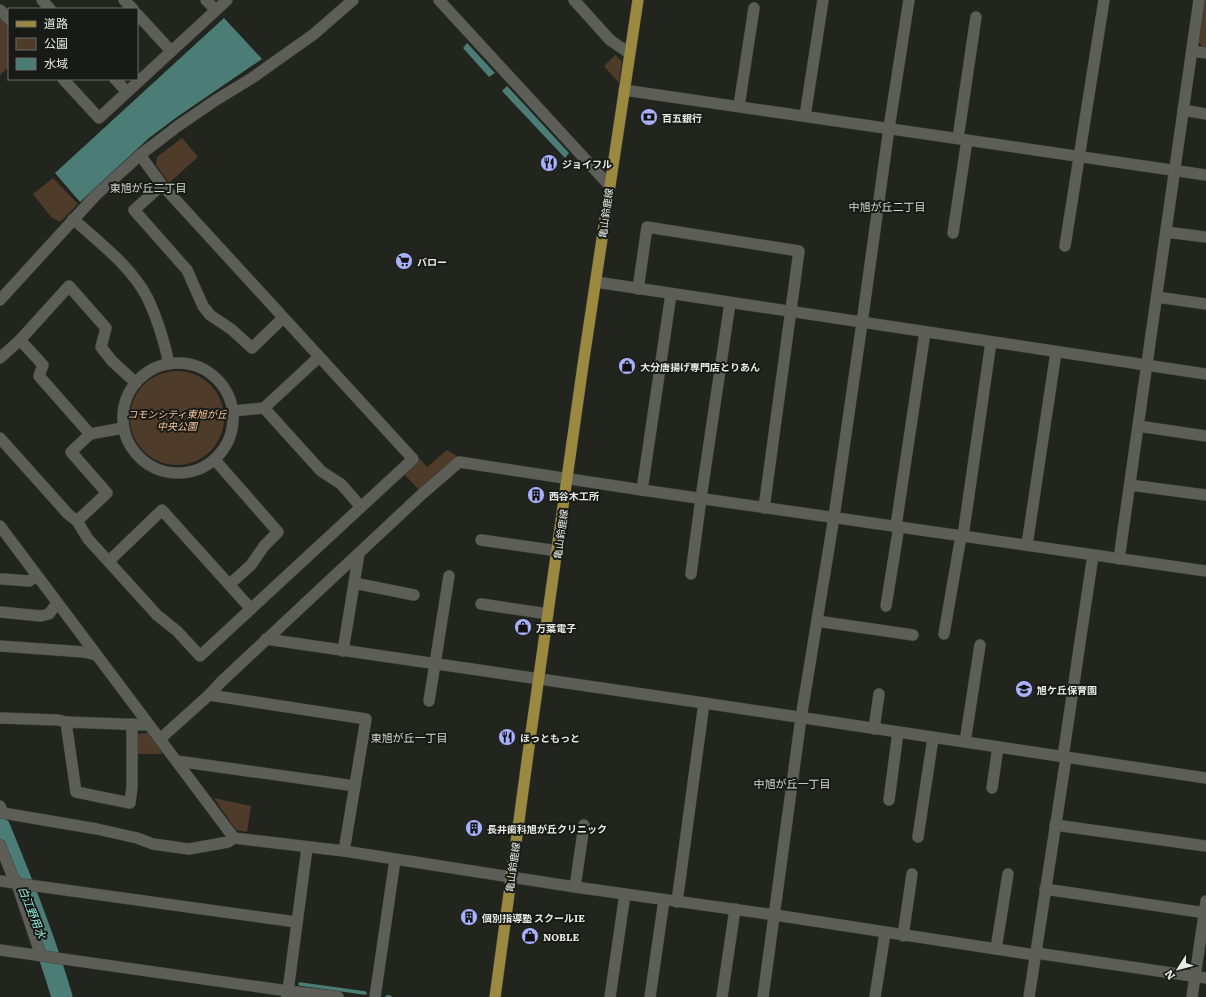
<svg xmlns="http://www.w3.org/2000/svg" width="1206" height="997" font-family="Literata,'Noto Sans JP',serif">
  <rect width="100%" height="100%" fill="#22241e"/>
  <g fill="#4e3b2a">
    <path d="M1203 0H1206V48L1202 47 1198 40Z"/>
    <path d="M0 16 9 26V67L0 75Z"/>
    <path d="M615 55 622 61 619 83 604 66Z"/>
    <path d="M182 138 198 157 169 183 156 165 157 157Z"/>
    <path d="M53 178 78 204 60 222 51 217 33 194Z"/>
    <circle cx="177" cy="418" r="47"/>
    <path d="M447 450 457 456 450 465 420 491 404 474 420 459 427 467Z"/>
    <path d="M148 733 162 752 161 754H137V734Z"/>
    <path d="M214 798 251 806 247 832 236 830Z"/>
  </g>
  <g fill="#4b7d76">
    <path d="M224 18 262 59 177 117 149 138 80 202 55 173Z"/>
    <path d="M467 43 495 73 489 77 463 48Z"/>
    <path d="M507 86 569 153 565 158 502 91Z"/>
  </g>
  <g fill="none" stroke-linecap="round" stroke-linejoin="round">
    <g stroke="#4b7d76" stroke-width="3.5">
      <path d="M300 984 365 993"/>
      <path d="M387 997H390"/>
    </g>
    <path stroke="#4b7d76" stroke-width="21" d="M0 828C23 884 45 939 62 997"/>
    <g stroke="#40423d" stroke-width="12">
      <g id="minor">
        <path d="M42 0 50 9"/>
        <path d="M124 0 133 9"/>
        <path d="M206 0 216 10"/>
        <path d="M574 0 610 40 629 53"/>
        <path d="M0 10 9 19"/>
        <path d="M137 14 171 51"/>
        <path d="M1192 51 1206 53"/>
        <path d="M63 79 99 118 227 0"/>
        <path d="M115 79 127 92"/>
        <path d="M624 90 1206 175"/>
        <path d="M739 106 754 8"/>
        <path d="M1183 110 1206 114"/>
        <path d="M805 116 823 0"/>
        <path d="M958 138 976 17"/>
        <path d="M162 185 134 210 187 270 203 306 210 315 231 329 252 348 283 318"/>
        <path d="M73 219C100 243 132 267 148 299 158 320 164 341 169 363"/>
        <path d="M1166 232 1206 237"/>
        <path d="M953 233 967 140"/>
        <path d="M1065 246 1104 0"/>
        <path d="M596 282 1206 374"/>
        <path d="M638 289 647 227 799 251 764 508"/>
        <path d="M1157 297 1206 304"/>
        <path d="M0 358 20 340"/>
        <circle cx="178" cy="418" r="55"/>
        <path d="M264 408 321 471 341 484 361 507"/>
        <path d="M233 411 264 408 319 357"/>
        <path d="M1138 426 1206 436"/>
        <path d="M123 428 90 434 39 376 43 365 20 340 69 286 106 328 101 347 112 361 136 383"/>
        <path d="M0 438 68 514 77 521 88 539 157 615 177 631 200 656 413 459 162 185 140 155"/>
        <path d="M215 460 278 532 264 546 251 565 230 584"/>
        <path d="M1130 485 1206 495"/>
        <path d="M642 490 671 294"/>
        <path d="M77 521 107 493 71 452 90 434"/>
        <path d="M0 526 234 838"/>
        <path d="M896 526 925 332"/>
        <path d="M963 536 991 342"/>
        <path d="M481 540 558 551"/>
        <path d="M1027 545 1056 352"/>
        <path d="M1119 559 1199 0"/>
        <path d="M109 561 162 510 251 609"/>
        <path d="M691 574 701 498 730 303"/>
        <path d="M2 579 29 581 37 576"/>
        <path d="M354 583 414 595"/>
        <path d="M481 604 548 614"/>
        <path d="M886 606 899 526"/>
        <path d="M0 612 41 616 49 614 57 603"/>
        <path d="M817 621 913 635"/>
        <path d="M944 634 961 536"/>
        <path d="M266 639 704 703 1206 778"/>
        <path d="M0 646 84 652 96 655"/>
        <path d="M343 651 359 553"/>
        <path d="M209 695 366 719 344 851"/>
        <path d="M429 701 449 576"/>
        <path d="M0 718 58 720 66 722"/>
        <path d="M132 724V787L130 803 76 792 66 722 149 725"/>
        <path d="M874 729 879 694"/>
        <path d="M160 739 209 695 221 682 421 495 459 462 642 490 1206 571"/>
        <path d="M965 742 980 645"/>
        <path d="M1063 757 1093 555"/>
        <path d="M177 761 355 786"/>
        <path d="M992 788 998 747"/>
        <path d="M889 800 898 732"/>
        <path d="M0 806 3 813 97 829 137 838 153 844 189 849 228 842 234 838 344 851 575 887 775 915 1035 955"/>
        <path d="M1055 825 1206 846"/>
        <path d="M918 837 933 738"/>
        <path d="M0 845 12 875 17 884 41 956"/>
        <path d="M307 848 288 991 338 997"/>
        <path d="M0 881 296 922"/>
        <path d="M575 887 584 825"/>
        <path d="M1045 889 1206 913"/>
        <path d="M677 902 704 703"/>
        <path d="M903 936 912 874"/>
        <path d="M996 949 1008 874"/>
        <path d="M0 950 288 991 287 997"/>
        <path d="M1036 953 1206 978"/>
        <path d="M375 997 395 860"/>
        <path d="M610 997 625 894"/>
        <path d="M650 997 664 900"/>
        <path d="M722 997 735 909"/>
        <path d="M763 997 801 718 834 517 862 323 889 128 909 0"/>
        <path d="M875 997 885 933"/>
        <path d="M1029 997 1066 758"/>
        <path d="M1192 997 1206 901"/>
      </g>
    </g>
    <g stroke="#40423d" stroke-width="12">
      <g id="tertiary">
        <path d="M439 0 609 185"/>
        <path d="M0 300 96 195 140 155 178 126 216 100 252 78 314 34 353 0"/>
      </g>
    </g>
    <g stroke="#40423d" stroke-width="12">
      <path id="primary" d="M495 997 528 754 583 365 638 0"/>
    </g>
    <use href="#minor" stroke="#5c5e57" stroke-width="11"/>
    <use href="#tertiary" stroke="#5c5e57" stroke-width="11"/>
    <use href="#primary" stroke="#9c8940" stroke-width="11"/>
  </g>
  <defs>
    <g id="bank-disc" transform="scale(0.9)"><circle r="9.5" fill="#a7b1fc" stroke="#181a15"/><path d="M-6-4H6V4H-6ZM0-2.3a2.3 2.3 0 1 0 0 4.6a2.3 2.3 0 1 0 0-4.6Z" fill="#111"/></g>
    <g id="restaurant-disc" transform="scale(0.9)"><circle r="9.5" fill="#a7b1fc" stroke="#181a15"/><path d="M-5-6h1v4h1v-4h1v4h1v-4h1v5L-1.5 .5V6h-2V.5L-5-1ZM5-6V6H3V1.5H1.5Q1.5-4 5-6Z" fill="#111"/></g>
    <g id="supermarket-disc" transform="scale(0.9)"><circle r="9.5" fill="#a7b1fc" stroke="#181a15"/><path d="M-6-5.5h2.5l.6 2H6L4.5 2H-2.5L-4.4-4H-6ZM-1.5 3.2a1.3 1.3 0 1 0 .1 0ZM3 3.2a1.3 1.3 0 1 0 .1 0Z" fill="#111"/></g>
    <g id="shop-disc" transform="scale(0.9)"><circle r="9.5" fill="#a7b1fc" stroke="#181a15"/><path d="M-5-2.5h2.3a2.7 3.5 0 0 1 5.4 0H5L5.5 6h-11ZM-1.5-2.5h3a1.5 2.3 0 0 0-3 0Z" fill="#111"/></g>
    <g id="building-disc" transform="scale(0.9)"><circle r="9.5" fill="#a7b1fc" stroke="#181a15"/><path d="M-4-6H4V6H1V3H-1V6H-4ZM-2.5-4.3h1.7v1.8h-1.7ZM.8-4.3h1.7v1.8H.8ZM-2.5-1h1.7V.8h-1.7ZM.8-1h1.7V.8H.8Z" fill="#111"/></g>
    <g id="school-disc" transform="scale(0.9)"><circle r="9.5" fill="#a7b1fc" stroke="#181a15"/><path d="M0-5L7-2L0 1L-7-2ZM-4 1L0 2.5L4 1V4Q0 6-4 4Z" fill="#111"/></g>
  </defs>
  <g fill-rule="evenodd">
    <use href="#bank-disc" x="649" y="117"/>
    <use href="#restaurant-disc" x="549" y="163"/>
    <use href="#supermarket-disc" x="404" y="261"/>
    <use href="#shop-disc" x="627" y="366"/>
    <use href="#building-disc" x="536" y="495"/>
    <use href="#shop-disc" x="523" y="627"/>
    <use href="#school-disc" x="1024" y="689"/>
    <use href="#restaurant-disc" x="507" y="737"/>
    <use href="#building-disc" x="474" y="828"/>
    <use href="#building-disc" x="469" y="917"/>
    <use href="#shop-disc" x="530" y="936"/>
  </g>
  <g text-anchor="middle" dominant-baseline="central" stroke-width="4" stroke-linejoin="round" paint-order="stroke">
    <g font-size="10" font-weight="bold" fill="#e7e9e5" stroke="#181a15" text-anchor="start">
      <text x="662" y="117">百五銀行</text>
      <text x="562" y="163">ジョイフル</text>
      <text x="417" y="261">バロー</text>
      <text x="640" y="366">大分唐揚げ専門店とりあん</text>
      <text x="549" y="495">西谷木工所</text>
      <text x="536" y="627">万葉電子</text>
      <text x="1037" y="689">旭ケ丘保育園</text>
      <text x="520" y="737">ほっともっと</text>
      <text x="487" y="828">長井歯科旭が丘クリニック</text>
      <text x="482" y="917">個別指導塾 スクールIE</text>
      <text x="543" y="936">NOBLE</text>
    </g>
    <g font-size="10" fill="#e7e9e5" stroke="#181a15">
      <text transform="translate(605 213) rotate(-82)">亀山鈴鹿線</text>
      <text transform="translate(560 534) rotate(-82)">亀山鈴鹿線</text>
      <text transform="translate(512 867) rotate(-82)">亀山鈴鹿線</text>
    </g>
    <g font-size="10" font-style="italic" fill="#fcc69a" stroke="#181a15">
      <text x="177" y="413">コモンシティ東旭が丘<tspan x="177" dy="12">中央公園</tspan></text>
    </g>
    <g font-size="11" fill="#d5d8d0" stroke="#181a15">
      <text x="148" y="187">東旭が丘二丁目</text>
      <text x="887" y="206">中旭が丘二丁目</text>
      <text x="409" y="737">東旭が丘一丁目</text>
      <text x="792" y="783">中旭が丘一丁目</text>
    </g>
    <g font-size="11" font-style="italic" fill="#97ece1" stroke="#181a15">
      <text transform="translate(33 912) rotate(68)">白江野用水</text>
    </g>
  </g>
  <rect x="8" y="8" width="130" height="72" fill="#181a15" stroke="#6b6d68"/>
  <rect x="16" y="21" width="20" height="6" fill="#9c8940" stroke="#6b6d68"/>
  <text x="44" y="28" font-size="12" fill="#e7e9e5">道路</text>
  <rect x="16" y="38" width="20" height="12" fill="#4e3b2a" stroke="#6b6d68"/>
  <text x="44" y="48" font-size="12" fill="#e7e9e5">公園</text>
  <rect x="16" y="58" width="20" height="12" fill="#4b7d76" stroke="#6b6d68"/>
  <text x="44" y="68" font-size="12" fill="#e7e9e5">水域</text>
  <g transform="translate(1178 969) rotate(234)" stroke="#181a15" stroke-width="3" paint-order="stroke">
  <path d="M0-3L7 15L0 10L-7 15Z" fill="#e7e9e5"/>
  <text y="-6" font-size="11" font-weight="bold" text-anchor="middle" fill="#e7e9e5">N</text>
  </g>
</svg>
